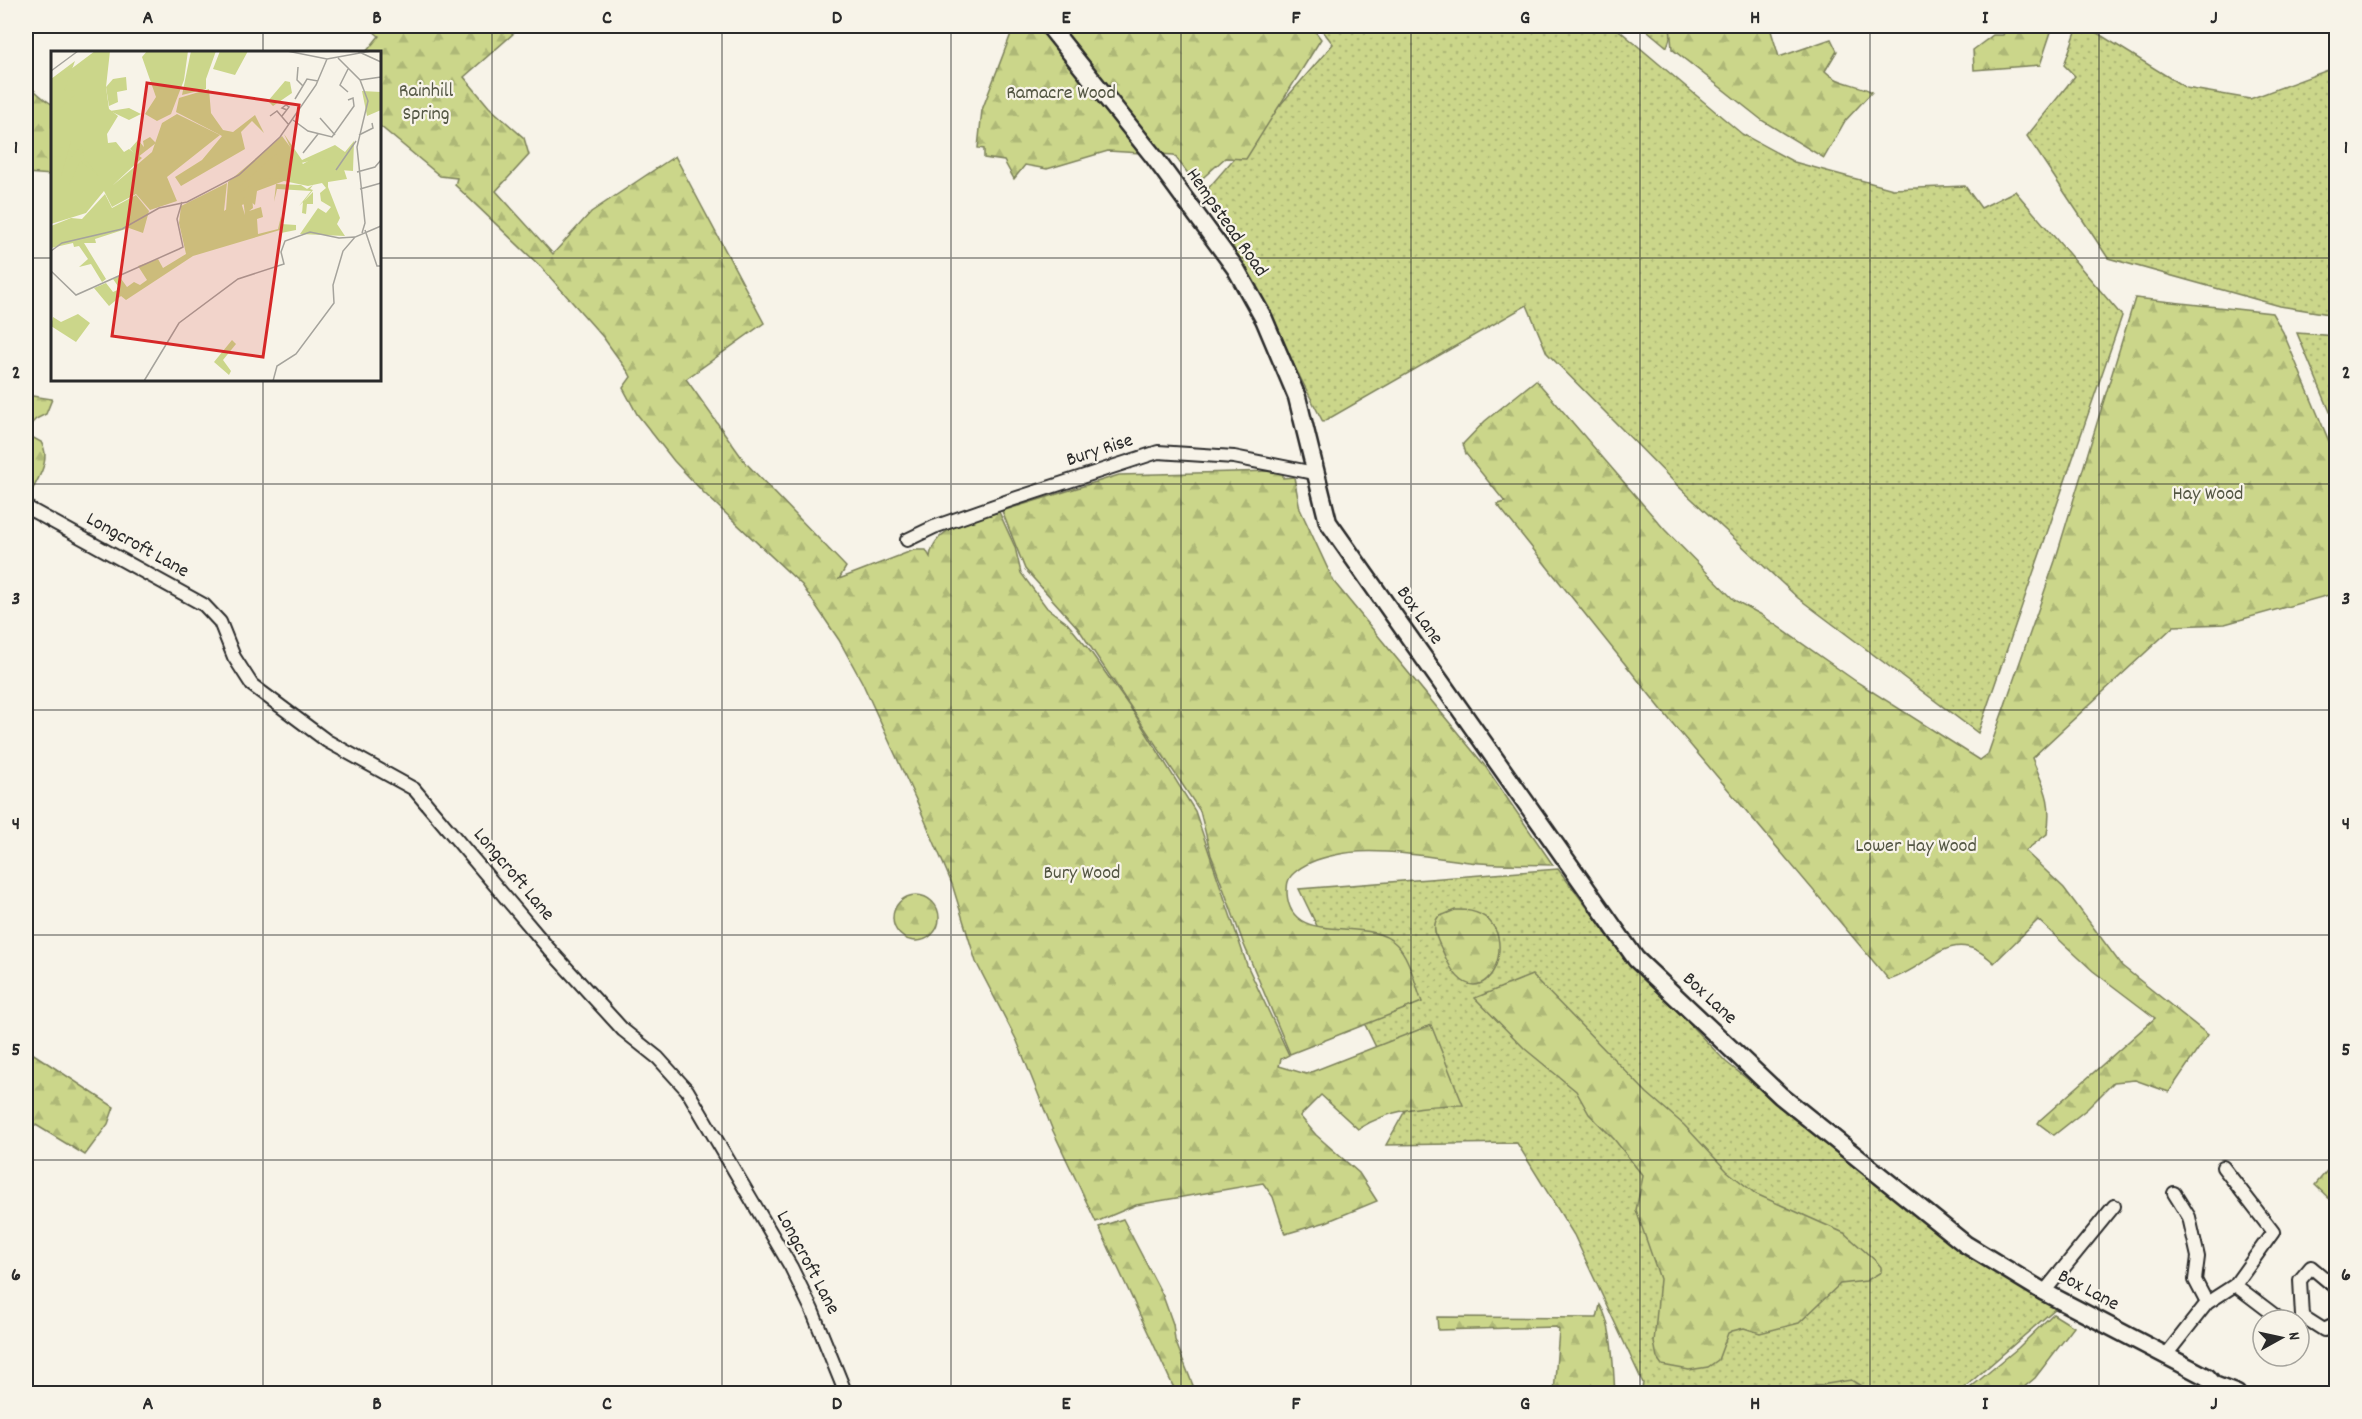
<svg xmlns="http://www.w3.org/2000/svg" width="2362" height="1419" font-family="Dekko,sans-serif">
  <defs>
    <pattern id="grass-dots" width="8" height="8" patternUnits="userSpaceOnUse" patternTransform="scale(1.5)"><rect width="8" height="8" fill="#cbd68a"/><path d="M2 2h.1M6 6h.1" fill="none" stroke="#aeb877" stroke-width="1.8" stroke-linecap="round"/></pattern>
    <pattern id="forest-firs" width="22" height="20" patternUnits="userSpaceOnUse" patternTransform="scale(1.5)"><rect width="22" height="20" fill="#cbd68a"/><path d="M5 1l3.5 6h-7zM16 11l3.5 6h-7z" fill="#aeb877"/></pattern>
  </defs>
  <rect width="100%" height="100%" fill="#f7f3e8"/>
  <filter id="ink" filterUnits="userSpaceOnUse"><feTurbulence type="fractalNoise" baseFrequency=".0167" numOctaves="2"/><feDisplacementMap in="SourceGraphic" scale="12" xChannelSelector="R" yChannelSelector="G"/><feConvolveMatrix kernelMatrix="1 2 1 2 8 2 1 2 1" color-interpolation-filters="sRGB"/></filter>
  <g filter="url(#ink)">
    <g fill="url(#grass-dots)" stroke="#7b805a" stroke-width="1.5">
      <path d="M1319 26H1614L1742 134 1794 162 1893 189 1965 186 1981 208 2015 191 2122 316 1978 733 1798 598 1679 487 1547 353 1527 305 1323 422 1205 192 1333 44Z"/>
      <path d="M1642 26H1674L1667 47Z"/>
      <path d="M2078 26H2086L2186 88 2250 99 2336 67V315L2280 306 2108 258 2027 136 2075 76 2064 65Z"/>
      <path d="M2297 333 2336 336V426Z"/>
      <path d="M1558 869 1623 955 1726 1062 1955 1245 2057 1307 1958 1393H1641L1643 1383 1574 1235 1517 1143 1386 1145 1406 1109 1299 889Z"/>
    </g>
    <g fill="url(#forest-firs)" stroke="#7b805a" stroke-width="1.5">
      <path d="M367 26H522L464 77 489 107 524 138 529 155 496 191 553 254 591 212 675 156 764 323 686 379 745 462 846 567 839 579 914 550H926L930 557C934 526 974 520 999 512L1015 547 1021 573 1047 608 1067 623 1090 651 1134 713 1195 811 1247 965 1289 1055 1281 1059 1279 1066 1306 1074 1431 1025 1463 1105C1425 1105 1390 1109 1358 1129L1321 1095 1300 1116 1316 1135 1359 1173 1377 1201 1326 1222 1285 1234 1273 1197 1263 1183 1136 1205 1096 1222 1053 1131 1017 1041 976 962 952 884 917 802 862 682 839 640 802 585 704 493 674 461 637 414 623 388 631 377 629 373 603 337 541 267 455 185 457 178 440 176 380 126V52H366L379 36Z"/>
      <path d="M1014 26H1311L1321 39 1246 159 1225 158 1196 184 1174 155 1108 151 1047 169 1025 165 1014 179 1004 161 984 158V149L978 148 982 110Z"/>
      <path d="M1670 26H1787L1771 31 1779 57 1831 39 1837 51 1825 71C1837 84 1856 83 1872 92L1845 121 1824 158 1763 121 1672 49Z"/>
      <path d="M2007 26H2053L2040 65 1974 70 1973 50 1993 35H2003Z"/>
      <path d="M26 85C36 90 42 99 52 104V175L26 173Z"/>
      <path d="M2135 298 2272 313 2283 332 2336 458V593L2225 624 2174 626 2032 758C2044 788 2053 800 2047 834L2025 851 2064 888 2122 966 2208 1035 2169 1092 2135 1080 2114 1082 2087 1109 2054 1135 2038 1123 2040 1120 2155 1018 2093 971 2038 920 1994 963C1951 922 1930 968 1889 980L1677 729 1497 504 1505 502 1466 454 1463 444 1485 421 1536 380 1665 530 1734 600 1760 614 1857 682 1980 760 1988 754 2055 561Z"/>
      <path d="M26 395 52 399 46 414 36 419 28 427V435L41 442C52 459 38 479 30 494L26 492Z"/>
      <path d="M1273 471 1283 472V478L1294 477 1300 509 1334 582 1485 766 1553 865C1529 864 1504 865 1480 863 1437 859 1376 845 1335 855 1320 858 1305 863 1294 873 1287 879 1287 885 1287 893 1290 949 1366 914 1396 944 1410 957 1415 985 1422 1002L1290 1054 1244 945 1211 855 1200 811 1078 628 1025 569 1002 511 1119 475Z"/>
      <circle cx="916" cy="918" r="23"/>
      <path d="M1455 910C1540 906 1483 1047 1443 952 1438 941 1430 928 1438 917Z"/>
      <path d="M1532 975 1647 1093 1684 1125 1727 1171 1756 1194 1844 1233 1877 1262 1881 1267V1272L1866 1281 1840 1284 1799 1323 1760 1333 1744 1328 1732 1331 1728 1333 1718 1360 1708 1367 1689 1370 1662 1365 1657 1358 1654 1342 1660 1279 1636 1210 1643 1176 1614 1139 1589 1114 1576 1091 1525 1049 1475 998Z"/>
      <path d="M26 1049 114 1107 108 1124 85 1155 26 1119Z"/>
      <path d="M2336 1160V1205L2315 1185Z"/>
      <path d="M1123 1219 1163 1296 1173 1324 1175 1340 1196 1393H1211H1178L1173 1386 1099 1227Z"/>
      <path d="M1600 1305C1613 1325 1613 1369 1615 1393H1554L1559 1330 1556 1327 1438 1330 1437 1317 1597 1318Z"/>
      <path d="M2053 1314 2074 1327 2035 1378 2017 1393H1964L2018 1348Z"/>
      <path d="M1851 1380 1873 1393H1791L1815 1386Z"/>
    </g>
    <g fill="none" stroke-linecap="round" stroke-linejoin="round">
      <g stroke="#2b2b2b" stroke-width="16">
        <g id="street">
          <path d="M26 507 204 605 220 622 234 657 252 685 327 741 414 789 549 949 623 1030 658 1058 687 1090 791 1267 812 1310 846 1394"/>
          <path d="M907 540 934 527 1011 500 1158 452 1234 457 1314 473"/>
          <path d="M2174 1193 2189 1217 2198 1257 2195 1280 2207 1303"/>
          <path d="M2235 1285 2281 1320"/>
          <path d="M2044 1292 2114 1206"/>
          <path d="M2302 1316 2300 1280 2311 1267 2336 1288"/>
          <path d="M2302 1316 2324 1330 2336 1324"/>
          <path d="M2166 1355 2207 1303 2235 1285 2273 1232 2223 1167"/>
        </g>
      </g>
      <g stroke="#2b2b2b" stroke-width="21">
        <path id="secondary" d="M1049 26 1154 157 1236 269 1264 319 1297 397 1328 522 1636 959 1781 1096 1965 1244 2044 1292 2207 1377 2214 1385 2237 1394"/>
      </g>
      <use href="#street" stroke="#f7f3e8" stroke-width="12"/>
      <use href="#secondary" stroke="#f7f3e8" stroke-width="16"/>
    </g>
  </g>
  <path fill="none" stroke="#2b2b2b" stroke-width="1.5" stroke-opacity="0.55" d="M263 26V52M492 26V1394M722 26V1394M951 26V1394M1181 26V1394M1411 26V1394M1640 26V1394M1870 26V1394M2099 26V1394M26 258H52M380 258H2336M263 380V1394M26 484H2336M26 710H2336M26 935H2336M26 1160H2336"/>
  <g text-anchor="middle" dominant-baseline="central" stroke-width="4.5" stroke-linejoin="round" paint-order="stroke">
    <g font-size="20" fill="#535643" stroke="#f7f3e8">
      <text x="426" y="92">Rainhill<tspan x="426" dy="23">Spring</tspan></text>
      <text x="1061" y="94">Ramacre Wood</text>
      <text x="2208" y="495">Hay Wood</text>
      <text x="1916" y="847">Lower Hay Wood</text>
      <text x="1082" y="874">Bury Wood</text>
    </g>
    <g font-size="20" fill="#2b2b2b" stroke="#f7f3e8">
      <text transform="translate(1226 223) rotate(55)">Hempstead Road</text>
      <text transform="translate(1100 451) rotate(-18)">Bury Rise</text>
      <text transform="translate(137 546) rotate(29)">Longcroft Lane</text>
      <text transform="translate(1419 616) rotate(55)">Box Lane</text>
      <text transform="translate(513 875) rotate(50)">Longcroft Lane</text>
      <text transform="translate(1709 999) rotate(43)">Box Lane</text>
      <text transform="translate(807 1263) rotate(62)">Longcroft Lane</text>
      <text transform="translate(2088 1291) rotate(28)">Box Lane</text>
    </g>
  </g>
  <g transform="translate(51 51)">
    <rect width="330" height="330" fill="#f7f3e8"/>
    <path d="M44 0H59L55 36 58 58 67 65 56 83 57 92 65 91 73 101 78 98 91 107 61 135 101 101 111 72 126 63 169 84 116 126 126 150 99 159 85 143 61 156 53 140 35 162 0 173V33ZM96 0H137L133 29 120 63 106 70 94 63 105 46 91 6ZM140 0H165L155 28V38L131 44ZM169 0H197L184 24 162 18ZM231 85 252 113 277 98 286 97 296 128 277 131V136L289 167 286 173 294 185 249 183 267 157 275 162 280 156 270 150 269 142 275 137 271 132 257 135 233 130 206 140 204 154 200 151 175 159 177 131ZM27 263 39 272 25 291 0 275 2 266 10 271Z" fill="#cbd68a"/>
    <path d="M24 10 13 40 22 39 24 44 0 65V28ZM75 26 76 39 66 41 67 51 58 55 55 36 62 28ZM234 30 239 31 241 42 222 55 217 50ZM158 38 160 62 172 79 182 81 204 64 213 82 201 70 190 81 194 98 130 135 124 126 151 109 171 85 125 61 128 47ZM311 40 330 41V59L316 65ZM78 57 90 63 78 69 59 60ZM233 83 251 109 284 94 294 101 303 90 302 120 289 119V114L272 107 237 115 236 108 241 100ZM99 86 105 92 87 106 79 98 87 89 93 96 92 90ZM17 87 20 90 10 125V105L1 106 0 94 12 97ZM30 95 34 108 48 125 29 110 18 134V109ZM225 103 231 128 211 127 189 142 188 136ZM176 132 173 160 189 148 194 164 192 147 201 145 202 157 198 160 210 156 212 166 206 168 207 183 227 178 230 165V173L245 174V179L230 182 229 179 142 205 75 249 70 245 58 255 43 237 55 232 62 241 69 238 62 228 68 225 76 236 83 231 89 234 96 229 87 215 107 208 112 217 135 203 128 172 130 155ZM225 133 250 134 256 138 262 134 259 138 262 139 253 150 262 141V153H256L255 163 251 162 252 151 248 155 260 140 226 138 223 151ZM54 143 61 157 85 144 98 160 92 182 78 177 44 188 45 192H33L55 228 51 231 40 213 28 216 37 208 28 195 23 196 22 192 0 197V175L20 167 31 168ZM181 289 185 293 172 309 180 320 178 324 163 311Z" fill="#cbd68a"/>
    <path fill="none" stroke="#a5a39c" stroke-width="1.5" d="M236 0 276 8 320 0M306 0 330 11M287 7 309 29 317 50 306 96 314 172 311 182M247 16 246 29 252 35M297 18 289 34 297 41M0 20 27 0M309 29 330 26M244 48 256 28 267 30M219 65 226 60 238 74M231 65 238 56 235 54 231 57 236 59M269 67 284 84M242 69 257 80 281 86 303 55 302 47 297 49M308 84 322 77 321 72M252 102 267 83M285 119 305 90M306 121 324 116 330 109M309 138 330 132M314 179 326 215H330M0 200 11 192 71 178 108 157 136 151 188 124 229 86 265 34 276 8M0 220 25 244 128 198 132 196 126 168 131 151M93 330 128 272 187 228 233 213 230 201 234 190 259 181 288 187 304 186M222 330 226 315 245 303 283 252 282 234 292 200 304 186 330 175"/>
    <path fill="#d62828" fill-opacity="0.15" stroke="#d62828" stroke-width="3" d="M96 32 248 54 212 306 61 285Z"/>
    <rect width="330" height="330" fill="none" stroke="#2b2b2b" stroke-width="3"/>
  </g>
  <rect width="2362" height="1419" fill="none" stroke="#f7f3e8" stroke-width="66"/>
  <g transform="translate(2281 1338) rotate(82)"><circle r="28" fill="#f7f3e8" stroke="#a5a39c" stroke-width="1.5"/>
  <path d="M0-4.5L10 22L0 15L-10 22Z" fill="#2b2b2b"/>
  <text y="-9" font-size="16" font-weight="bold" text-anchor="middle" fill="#2b2b2b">N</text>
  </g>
  <rect x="33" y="33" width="2296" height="1353" fill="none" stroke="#2b2b2b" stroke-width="2"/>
  <g font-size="20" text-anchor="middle" font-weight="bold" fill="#2b2b2b">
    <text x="148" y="23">A</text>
    <text x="377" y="23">B</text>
    <text x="607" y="23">C</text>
    <text x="837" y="23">D</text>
    <text x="1066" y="23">E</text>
    <text x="1296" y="23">F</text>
    <text x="1525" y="23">G</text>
    <text x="1755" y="23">H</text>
    <text x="1985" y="23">I</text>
    <text x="2214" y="23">J</text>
    <text x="16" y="153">1</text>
    <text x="2346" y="153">1</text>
    <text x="16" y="378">2</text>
    <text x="2346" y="378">2</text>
    <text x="16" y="604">3</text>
    <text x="2346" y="604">3</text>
    <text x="16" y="829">4</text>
    <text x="2346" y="829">4</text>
    <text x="16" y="1055">5</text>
    <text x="2346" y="1055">5</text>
    <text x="16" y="1280">6</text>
    <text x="2346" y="1280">6</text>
    <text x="148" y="1409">A</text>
    <text x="377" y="1409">B</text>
    <text x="607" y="1409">C</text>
    <text x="837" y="1409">D</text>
    <text x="1066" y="1409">E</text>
    <text x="1296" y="1409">F</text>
    <text x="1525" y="1409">G</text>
    <text x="1755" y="1409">H</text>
    <text x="1985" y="1409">I</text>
    <text x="2214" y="1409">J</text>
  </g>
</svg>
